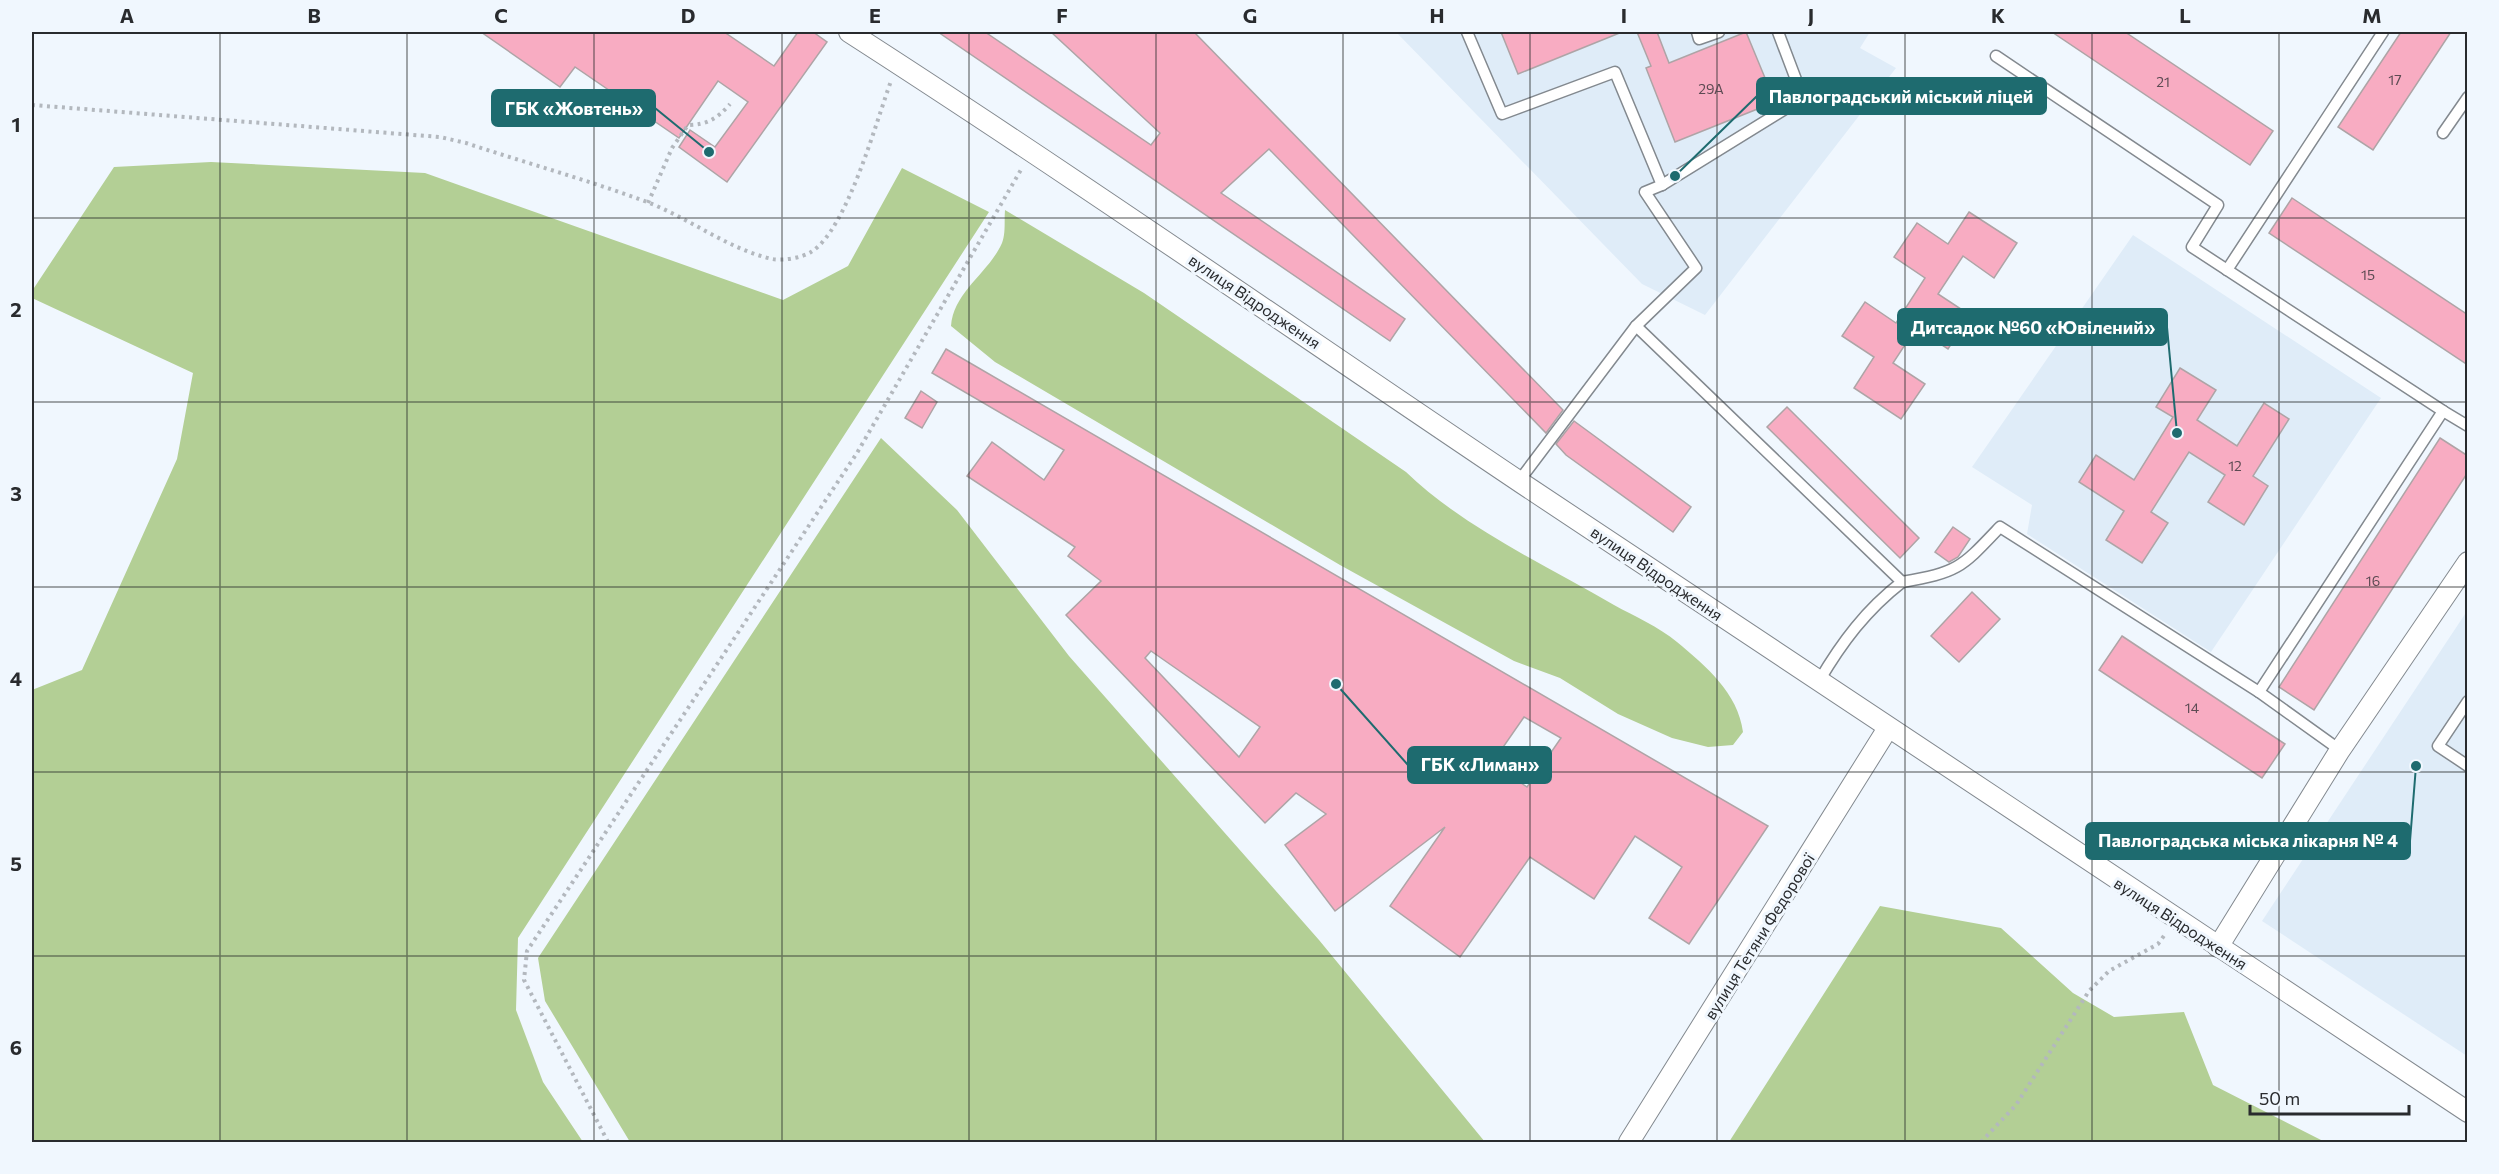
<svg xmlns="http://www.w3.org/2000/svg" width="2499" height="1174" font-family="Commissioner,sans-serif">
  <rect width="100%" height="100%" fill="#f0f7fe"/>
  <g fill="#dfecf8">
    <path d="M1396 32H1870L1860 48 1896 68 1705 315 1642 284Z"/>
    <path d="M2133 235 2381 398 2211 652 2027 534 2032 505 1972 467Z"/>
    <path d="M2467 611V1056L2262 921Z"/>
  </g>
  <g fill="#b3cf95">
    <path d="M211 162 425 173 783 300 848 266 902 168 989 212 518 938 516 1010 543 1082 583 1142H32V690L82 670 177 459 193 373 32 298V291L114 167Z"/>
    <path d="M1005 210 1144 293 1406 472C1463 527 1545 565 1614 605 1634 616 1659 627 1677 642 1706 666 1738 693 1743 732L1733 745 1708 747 1672 738 1618 714 1560 678 1514 661 1340 565 995 362 951 326C954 291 988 274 1002 243 1006 233 1004 220 1005 210Z"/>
    <path d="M881 438 957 510 1069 656 1319 940 1485 1142H630L545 1001 538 958Z"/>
    <path d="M1880 906 2001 928 2073 993 2114 1017 2184 1012 2213 1085 2325 1142H1729Z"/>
  </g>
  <g fill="#f8acc2" stroke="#aea4a6" stroke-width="1.5" fill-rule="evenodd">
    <path d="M481 32H724L774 66 798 32H813L827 42 727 182 679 147 690 130 715 147 748 102 718 81 679 138 575 67 560 87Z"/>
    <path d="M938 32H985L1151 145 1160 133 1051 32H1194L1563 410 1546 433 1269 149 1221 193 1405 319 1390 341Z"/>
    <path d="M1501 32H1622L1518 74Z"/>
    <path d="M1637 32H1657L1669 63 1746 32 1775 102 1675 142 1646 68 1651 66Z"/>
    <path d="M2052 32H2125L2273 131 2250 165Z"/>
    <path d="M2401 32H2451L2373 150 2338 127Z"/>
    <path d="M2292 198 2468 315V365L2269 233Z"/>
    <path d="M1969 212 2017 243 1994 278 1963 256 1938 294 1970 315 1948 349 1916 328 1893 363 1925 384 1901 419 1854 388 1874 357 1842 336 1865 302 1896 323 1925 278 1894 257 1917 223 1948 244Z"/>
    <path d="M946 349 1768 826 1689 944 1649 918 1682 867 1635 836 1594 899 1530 857 1460 957 1390 906 1445 827 1335 911 1285 845 1326 814 1296 793 1265 823 1066 615 1101 581 1068 556 1075 547 967 476 992 442 1044 480 1064 450 932 373ZM1151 651 1260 727 1239 757 1145 658ZM1524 717 1561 738 1527 787 1492 763Z"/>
    <path d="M2180 368 2216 390 2197 420 2237 446 2264 403 2289 419 2253 476 2268 486 2244 525 2208 502 2225 475 2189 452 2151 512 2168 523 2142 563 2106 540 2124 511 2079 482 2096 455 2134 480 2173 417 2156 407Z"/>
    <path d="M921 391 937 402 922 428 905 418Z"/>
    <path d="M1787 407 1919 538 1900 558 1767 427Z"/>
    <path d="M1574 421 1691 507 1673 532 1566 455 1556 444Z"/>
    <path d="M2440 438 2468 456V472L2314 710 2279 687Z"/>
    <path d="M1953 527 1970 539 1958 557 1949 562 1935 552Z"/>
    <path d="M1972 592 2000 619 1959 662 1931 636Z"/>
    <path d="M2122 636 2285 744 2262 778 2099 670Z"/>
  </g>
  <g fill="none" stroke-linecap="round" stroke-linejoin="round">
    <g stroke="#83898f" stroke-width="13">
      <g id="service">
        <path d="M1467 32 1502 114 1615 72 1662 185"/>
        <path d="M1697 32 1699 39 1719 32"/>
        <path d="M1996 56 2218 205 2192 247 2443 411"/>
        <path d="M2443 133 2468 97"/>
        <path d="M2227 270 2383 32"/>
        <path d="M1636 326 1902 582C1866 610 1842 642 1819 681"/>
        <path d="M1519 481 1636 326 1696 268 1645 192 1662 185 1803 98 1778 32"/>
        <path d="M1902 582C1959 572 1961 568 2000 527L2259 692 2340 750"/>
        <path d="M2259 692 2443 411 2468 426"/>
        <path d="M2468 701 2438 746 2468 766"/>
      </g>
    </g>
    <g stroke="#83898f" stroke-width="22">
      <g id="minor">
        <path d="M849 32C1076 178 1298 333 1523 484 1837 694 2152 903 2468 1112"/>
        <path d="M2218 947 2340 750 2468 562"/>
        <path d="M1629 1142 1888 728"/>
      </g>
    </g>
    <g stroke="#b3b8be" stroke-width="4" stroke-dasharray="3 4.5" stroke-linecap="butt">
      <path d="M32 105 440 137 466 143C526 163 588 180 647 202 689 218 728 249 772 259 783 261 801 258 811 252 847 230 876 122 891 81"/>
      <path d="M648 203 672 148 688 125C707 125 718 118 730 104"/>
      <path d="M608 1142 524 980 527 951 857 453 1022 168"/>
      <path d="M1981 1142 2016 1105 2089 991 2109 971 2158 944 2166 933"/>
    </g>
    <use href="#service" stroke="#fff" stroke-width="10"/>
    <use href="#minor" stroke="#fff" stroke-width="20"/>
  </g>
  <path fill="none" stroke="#292b2e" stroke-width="1.5" stroke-opacity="0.55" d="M220 32V1142M407 32V1142M594 32V1142M782 32V1142M969 32V1142M1156 32V1142M1343 32V1142M1530 32V1142M1717 32V1142M1905 32V1142M2092 32V1142M2279 32V1142M32 218H2468M32 402H2468M32 587H2468M32 772H2468M32 956H2468"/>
  <g text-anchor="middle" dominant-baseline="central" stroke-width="6" stroke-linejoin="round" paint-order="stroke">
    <g font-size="14" fill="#5d4b53">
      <text x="2395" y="79">17</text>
      <text x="2163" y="81">21</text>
      <text x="1711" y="88">29А</text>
      <text x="2368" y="274">15</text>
      <text x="2235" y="465">12</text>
      <text x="2373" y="580">16</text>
      <text x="2192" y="707">14</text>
    </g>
    <g font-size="16" fill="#292b2e" stroke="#f0f7fe">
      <text transform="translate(1255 301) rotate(34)">вулиця Відродження</text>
      <text transform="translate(1657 573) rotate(34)">вулиця Відродження</text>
      <text transform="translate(2181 923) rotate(33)">вулиця Відродження</text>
      <text transform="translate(1759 936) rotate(-58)">вулиця Тетяни Федорової</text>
    </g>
  </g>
  <path fill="none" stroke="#1e6b6f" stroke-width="2" d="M1675 176L1757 96M709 152L655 108M2177 433L2167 327M1336 684L1408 765M2416 766L2410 841"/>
  <g fill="#1e6b6f" stroke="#f0f7fe" stroke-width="2">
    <circle cx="1675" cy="176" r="6"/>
    <circle cx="709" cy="152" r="6"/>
    <circle cx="2177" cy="433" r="6"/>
    <circle cx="1336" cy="684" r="6"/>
    <circle cx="2416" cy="766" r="6"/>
  </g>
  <g fill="#1e6b6f" stroke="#1e6b6f" stroke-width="2">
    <rect x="1757" y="78" width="289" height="36" rx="6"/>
    <rect x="492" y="90" width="163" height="36" rx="6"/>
    <rect x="1898" y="309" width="269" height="36" rx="6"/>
    <rect x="1408" y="747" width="143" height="36" rx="6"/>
    <rect x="2086" y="823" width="324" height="36" rx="6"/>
  </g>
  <g font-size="18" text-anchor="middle" font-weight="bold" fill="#fff">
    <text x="1901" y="103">Павлоградський міський ліцей</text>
    <text x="574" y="115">ГБК «Жовтень»</text>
    <text x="2033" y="334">Дитсадок №60 «Ювілений»</text>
    <text x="1480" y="771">ГБК «Лиман»</text>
    <text x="2248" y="847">Павлоградська міська лікарня № 4</text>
  </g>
  <rect width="2499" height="1174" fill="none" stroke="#f0f7fe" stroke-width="66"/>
  <path d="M2250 1105v9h159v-9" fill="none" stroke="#292b2e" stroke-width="3"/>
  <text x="2259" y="1105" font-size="18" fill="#292b2e" stroke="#f0f7fe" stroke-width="4.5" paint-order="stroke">50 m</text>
  <rect x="33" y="33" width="2433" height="1108" fill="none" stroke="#292b2e" stroke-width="2"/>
  <g font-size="20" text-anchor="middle" font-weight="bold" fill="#292b2e">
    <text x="127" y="23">A</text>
    <text x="314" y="23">B</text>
    <text x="501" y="23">C</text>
    <text x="688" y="23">D</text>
    <text x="875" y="23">E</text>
    <text x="1062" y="23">F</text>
    <text x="1250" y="23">G</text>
    <text x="1437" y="23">H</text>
    <text x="1624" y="23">I</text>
    <text x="1811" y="23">J</text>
    <text x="1998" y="23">K</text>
    <text x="2185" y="23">L</text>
    <text x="2372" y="23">M</text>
    <text x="16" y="132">1</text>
    <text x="16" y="317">2</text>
    <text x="16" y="501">3</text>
    <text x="16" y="686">4</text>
    <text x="16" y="871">5</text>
    <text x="16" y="1055">6</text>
  </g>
</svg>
